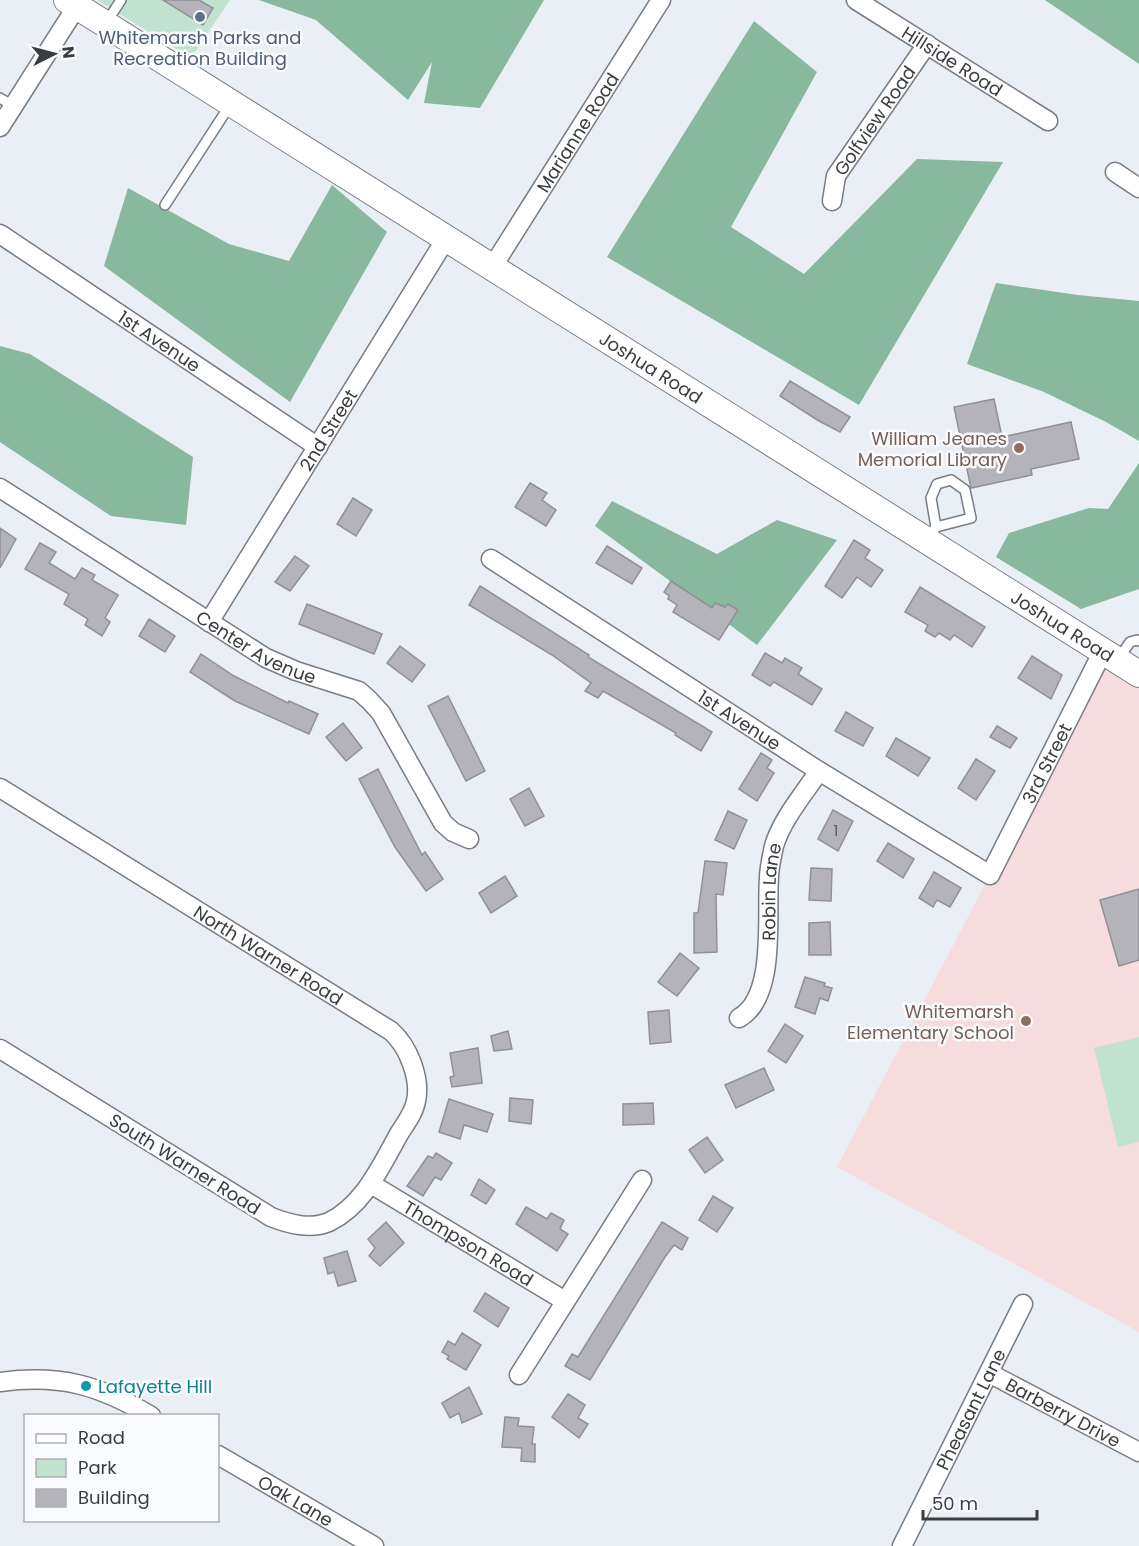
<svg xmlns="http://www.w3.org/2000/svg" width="1139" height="1546" font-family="Poppins,sans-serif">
  <rect width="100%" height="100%" fill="#eaeef5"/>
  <path fill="#f7dcde" d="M1103 651 1139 674V1332L837 1167 990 875Z"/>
  <g fill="#c2e2d0">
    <path d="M97 0H230L191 58Z"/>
    <path d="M1139 1037V1142L1118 1147 1094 1048Z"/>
  </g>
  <g fill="#88b99f">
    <path d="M259 0H544L480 108 424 103 432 62 408 100 316 20Z"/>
    <path d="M1045 0H1139V64Z"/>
    <path d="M754 21 817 72 731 227 804 274 917 159 1003 162 859 405 607 257Z"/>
    <path d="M332 185 387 232 290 402 104 266 128 188 229 244 289 261Z"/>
    <path d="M996 283 1078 295 1139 301V441L1106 422 1044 392 967 364Z"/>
    <path d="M0 346 30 354 193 457 186 525 111 516 0 442Z"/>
    <path d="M1139 463V589L1081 609 996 557 1009 533 1089 508 1108 509Z"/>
    <path d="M612 501 717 554 777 520 837 540 757 645 595 526Z"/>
  </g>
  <g fill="#b4b3ba" stroke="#919097" stroke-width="1.5">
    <path d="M163 0H199L213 8 203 25Z"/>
    <path d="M790 381 850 417 840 432 819 421 780 396Z"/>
    <path d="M994 399 1002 437 1071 422 1079 459 1031 469 1032 475 971 488 954 407Z"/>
    <path d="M530 483 547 493 542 500 556 510 546 526 515 507Z"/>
    <path d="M353 498 372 510 356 536 337 524Z"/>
    <path d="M0 528 16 539 0 568Z"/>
    <path d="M854 540 870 550 865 558 883 570 871 587 857 577 842 598 825 586Z"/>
    <path d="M40 543 56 552 49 563 75 579 82 568 95 575 92 580 118 595 105 618 110 622 102 636 85 625 88 619 64 604 69 594 25 569Z"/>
    <path d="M607 546 642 568 632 584 596 563Z"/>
    <path d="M295 556 309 566 290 591 275 582Z"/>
    <path d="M671 581 712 608 715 603 725 607 728 604 738 610 719 640 673 612 677 605 668 599 669 596 664 592Z"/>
    <path d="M480 586 589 655 588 657 712 732 701 751 675 735 676 733 603 691 598 698 585 691 591 683 552 655 469 605Z"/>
    <path d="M920 587 985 627 972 647 954 635 950 640 939 633 935 637 925 631 928 625 905 612Z"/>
    <path d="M307 604 382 634 374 654 299 624Z"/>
    <path d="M149 619 175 636 165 652 139 636Z"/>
    <path d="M400 646 425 665 412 682 387 663Z"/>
    <path d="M765 653 782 663 785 658 802 668 798 674 822 689 812 705 774 682 770 686 752 675Z"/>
    <path d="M201 654 234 676 288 703 289 701 318 714 309 734 235 701 190 672Z"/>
    <path d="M1032 656 1062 675 1051 699 1018 678Z"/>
    <path d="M448 696 485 771 466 781 428 706Z"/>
    <path d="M846 712 873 728 863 746 835 731Z"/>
    <path d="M343 723 362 748 346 761 326 737Z"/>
    <path d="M997 726 1017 738 1010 748 990 737Z"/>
    <path d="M896 738 930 758 918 776 886 756Z"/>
    <path d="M761 753 772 760 767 768 774 773 757 801 739 789Z"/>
    <path d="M976 759 995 771 976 800 958 788Z"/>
    <path d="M378 769 422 855 425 852 443 879 426 891 395 847 359 779Z"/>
    <path d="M529 788 544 816 525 826 510 799Z"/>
    <path d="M833 810 853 821 838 851 818 839Z"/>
    <path d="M728 811 747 820 734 849 715 840Z"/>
    <path d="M888 843 914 859 903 878 877 861Z"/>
    <path d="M705 861 727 863 723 895 716 894 717 952 694 953V913H698Z"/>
    <path d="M811 868 832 869 831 901 809 900Z"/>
    <path d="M934 872 961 888 950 907 937 900 933 907 919 898Z"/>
    <path d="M505 876 517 896 491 913 479 893Z"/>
    <path d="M1139 889V960L1119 966 1100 900Z"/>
    <path d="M830 922 831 955H809V923Z"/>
    <path d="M680 953 699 968 677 996 658 982Z"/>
    <path d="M805 977 825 983 824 986 832 988 828 1001 820 998 815 1014 795 1007Z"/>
    <path d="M669 1010 671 1042 650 1044 648 1012Z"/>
    <path d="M785 1024 803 1036 786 1063 768 1051Z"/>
    <path d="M508 1031 512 1049 494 1051 491 1036Z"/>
    <path d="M478 1048 482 1083 452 1087 450 1077 454 1076 450 1053Z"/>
    <path d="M764 1068 774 1090 736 1108 725 1085Z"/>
    <path d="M510 1098 533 1100 531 1124 509 1121Z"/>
    <path d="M449 1099 493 1114 487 1132 464 1125 460 1139 439 1132Z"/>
    <path d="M653 1103 654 1124 623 1125V1104Z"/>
    <path d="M707 1137 723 1160 705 1173 689 1150Z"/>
    <path d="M436 1153 452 1163 441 1180 435 1177 423 1196 407 1186 428 1156 433 1158Z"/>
    <path d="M479 1179 495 1190 486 1204 471 1195Z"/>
    <path d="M713 1196 733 1208 717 1232 699 1220Z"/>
    <path d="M526 1207 547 1219 551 1213 564 1220 560 1229 568 1234 557 1251 516 1224Z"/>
    <path d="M386 1222 404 1243 380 1266 369 1256 375 1248 368 1239Z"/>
    <path d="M662 1222 688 1238 682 1250 674 1245 665 1257 590 1380 565 1366 572 1354 578 1357Z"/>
    <path d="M347 1251 356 1281 338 1286 334 1272 328 1274 324 1258Z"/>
    <path d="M485 1293 509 1308 498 1327 474 1311Z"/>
    <path d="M462 1333 481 1345 466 1370 447 1359 449 1356 442 1352 448 1341 455 1345Z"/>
    <path d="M469 1387 482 1414 462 1423 459 1413 450 1418 442 1403Z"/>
    <path d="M568 1394 585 1405 578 1418 588 1424 579 1438 552 1417Z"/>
    <path d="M505 1417 519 1418 518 1426 534 1427 532 1444H535V1462L521 1461 522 1448 502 1447Z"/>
  </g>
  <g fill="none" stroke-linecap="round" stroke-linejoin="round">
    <g stroke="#797d83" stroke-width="12">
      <g id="lane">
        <path d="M106 23 121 0"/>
        <path d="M0 98 13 106"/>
        <path d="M165 205 230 105"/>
        <path d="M928 538 936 527 971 518 965 490 951 480 937 484 931 498 936 527"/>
        <path d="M1119 658 1130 642 1137 640 1139 641"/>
      </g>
    </g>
    <g stroke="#797d83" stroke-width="21">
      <g id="street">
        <path id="s1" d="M856 0 1048 121"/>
        <path d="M0 127 77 6"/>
        <path d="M1115 172 1139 188"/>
        <path id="s2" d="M832 201 836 176 927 44"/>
        <path id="s3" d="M0 234 318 447"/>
        <path id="s4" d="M493 266 661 0"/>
        <path id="s5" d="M0 488 266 658 296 671 359 691 369 700 381 713 443 823 453 832 469 839"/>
        <path id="s6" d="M491 559 819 771 990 875 1103 651"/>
        <path id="s7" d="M209 622 447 237"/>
        <path id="s8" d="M0 788 391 1031C408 1046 421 1078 416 1101 414 1113 405 1124 399 1134 381 1166 364 1205 329 1222 310 1230 289 1224 271 1217L0 1049"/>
        <path id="s9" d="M739 1018C777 997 766 915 769 878 769 868 772 856 774 846 782 819 804 794 819 771"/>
        <path id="s10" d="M371 1184 565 1301"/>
        <path id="s11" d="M989 1373 1139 1452"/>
        <path d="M519 1375 642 1180"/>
        <path d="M0 1382C60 1374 99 1385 151 1416"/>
        <path id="s12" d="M218 1455 374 1546"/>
        <path id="s13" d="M902 1546 1023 1304"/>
      </g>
    </g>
    <g stroke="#797d83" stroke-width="28">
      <g id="secondary">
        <path id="s14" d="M67 0 1139 674"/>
      </g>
    </g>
    <use href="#lane" stroke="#fff" stroke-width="9"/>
    <use href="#street" stroke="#fff" stroke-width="18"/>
    <use href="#secondary" stroke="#fff" stroke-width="26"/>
  </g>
  <circle fill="#5c6f8a" stroke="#f9fbfe" stroke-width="2" cx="200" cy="17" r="6"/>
  <g fill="#8d6e63" stroke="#f9fbfe" stroke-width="2">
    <circle cx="1019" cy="448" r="6"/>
    <circle cx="1026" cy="1021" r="6"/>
  </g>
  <circle fill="#0f9aa8" stroke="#f9fbfe" stroke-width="2" cx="86" cy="1386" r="6"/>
  <g text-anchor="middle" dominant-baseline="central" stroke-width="5" stroke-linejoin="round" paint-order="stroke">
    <g font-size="15" fill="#585a5d">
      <text x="836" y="830">1</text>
    </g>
    <g font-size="18" fill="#4e5e75" stroke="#f9fbfe">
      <text x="200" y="37">Whitemarsh Parks and<tspan x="200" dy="21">Recreation Building</tspan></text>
    </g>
    <g font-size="18" fill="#3a3c3e" stroke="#f9fbfe">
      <text stroke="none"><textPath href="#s1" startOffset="114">Hillside Road</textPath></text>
      <text stroke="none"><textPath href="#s2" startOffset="93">Golfview Road</textPath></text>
      <text stroke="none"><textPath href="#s4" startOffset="158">Marianne Road</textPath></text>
      <text stroke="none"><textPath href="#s3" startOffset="192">1st Avenue</textPath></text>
      <text stroke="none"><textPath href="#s14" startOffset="690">Joshua Road</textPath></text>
      <text stroke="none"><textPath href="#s7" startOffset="226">2nd Street</textPath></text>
      <text stroke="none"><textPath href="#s14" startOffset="1176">Joshua Road</textPath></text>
      <text stroke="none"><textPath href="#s5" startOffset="302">Center Avenue</textPath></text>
      <text stroke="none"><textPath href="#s6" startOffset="296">1st Avenue</textPath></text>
      <text stroke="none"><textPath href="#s6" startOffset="716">3rd Street</textPath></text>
      <text stroke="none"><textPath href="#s9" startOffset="135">Robin Lane</textPath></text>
      <text stroke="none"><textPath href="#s8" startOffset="316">North Warner Road</textPath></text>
      <text transform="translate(185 1164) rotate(32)">South Warner Road</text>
      <text stroke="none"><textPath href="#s10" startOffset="114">Thompson Road</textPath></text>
      <text stroke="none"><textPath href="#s13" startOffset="153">Pheasant Lane</textPath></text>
      <text stroke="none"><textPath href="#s11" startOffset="84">Barberry Drive</textPath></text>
      <text stroke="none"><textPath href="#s12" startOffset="90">Oak Lane</textPath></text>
    </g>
    <g font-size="18" fill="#785e54" stroke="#f9fbfe" text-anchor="end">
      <text x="1007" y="438">William Jeanes<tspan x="1007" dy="21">Memorial Library</tspan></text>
      <text x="1014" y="1011">Whitemarsh<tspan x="1014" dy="21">Elementary School</tspan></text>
    </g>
    <g font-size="18" fill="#0d838f" stroke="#f9fbfe" text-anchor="start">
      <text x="98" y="1386">Lafayette Hill</text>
    </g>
  </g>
  <rect x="24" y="1414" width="195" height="108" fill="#f9fbfe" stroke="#adafb1" stroke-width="1.5"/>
  <rect x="36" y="1434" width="30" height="9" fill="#ffffff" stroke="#adafb1" stroke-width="1.5"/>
  <text x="78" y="1444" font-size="18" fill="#3a3c3e">Road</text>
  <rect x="36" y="1459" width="30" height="18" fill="#c2e2d0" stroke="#adafb1" stroke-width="1.5"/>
  <text x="78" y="1474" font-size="18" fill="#3a3c3e">Park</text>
  <rect x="36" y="1489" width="30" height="18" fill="#b4b3ba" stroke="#adafb1" stroke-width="1.5"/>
  <text x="78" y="1504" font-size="18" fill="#3a3c3e">Building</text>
  <g transform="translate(54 54) rotate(84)" stroke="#f9fbfe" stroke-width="4.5" paint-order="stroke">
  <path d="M0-4.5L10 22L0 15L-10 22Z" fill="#3a3c3e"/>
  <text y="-9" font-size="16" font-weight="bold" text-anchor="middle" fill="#3a3c3e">N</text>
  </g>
  <path d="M923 1510v9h114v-9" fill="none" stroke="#3a3c3e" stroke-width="3"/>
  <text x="932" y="1510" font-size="18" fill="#3a3c3e" stroke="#f9fbfe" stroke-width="4.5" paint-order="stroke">50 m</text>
</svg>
